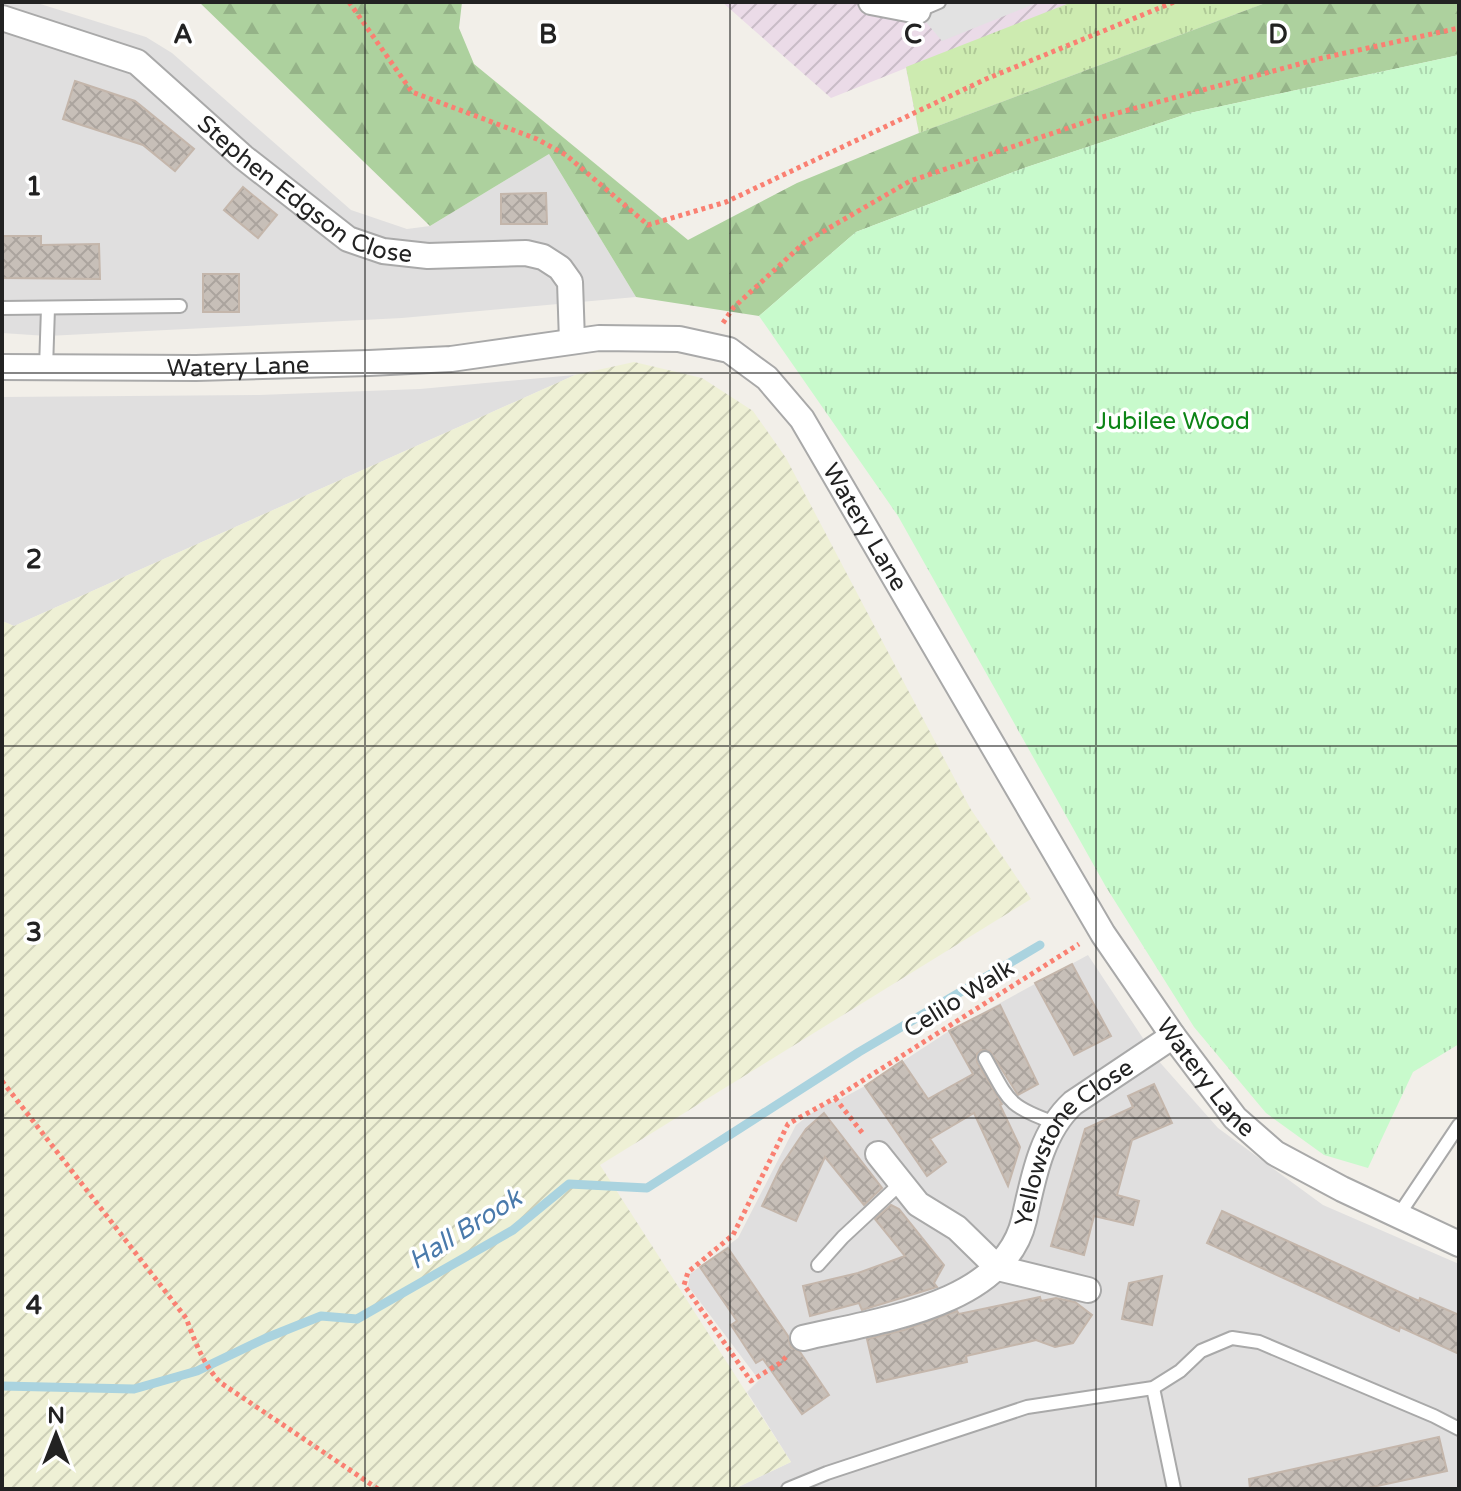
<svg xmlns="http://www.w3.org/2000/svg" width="1461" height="1491" font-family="'Varela Round',sans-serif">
  <defs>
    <pattern id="industrial-furrows" width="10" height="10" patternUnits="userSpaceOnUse" patternTransform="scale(2)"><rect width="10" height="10" fill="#ebdbe8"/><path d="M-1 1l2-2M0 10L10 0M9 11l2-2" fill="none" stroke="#c9bcc7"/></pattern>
    <pattern id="farmland-furrows" width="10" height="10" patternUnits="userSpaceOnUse" patternTransform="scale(2)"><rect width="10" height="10" fill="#eef0d5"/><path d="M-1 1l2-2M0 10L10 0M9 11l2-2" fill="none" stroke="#ccceb7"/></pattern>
    <pattern id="grass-tufts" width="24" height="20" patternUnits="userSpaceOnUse" patternTransform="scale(2)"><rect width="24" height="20" fill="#cdebb0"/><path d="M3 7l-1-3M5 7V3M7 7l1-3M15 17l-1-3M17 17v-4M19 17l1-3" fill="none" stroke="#b0c997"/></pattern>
    <pattern id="forest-firs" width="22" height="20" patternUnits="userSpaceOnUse" patternTransform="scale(2)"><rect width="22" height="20" fill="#add19e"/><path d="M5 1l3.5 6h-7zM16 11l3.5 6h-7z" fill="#95b388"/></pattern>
    <pattern id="park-tufts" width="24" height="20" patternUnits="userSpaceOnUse" patternTransform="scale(2)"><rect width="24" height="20" fill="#c8facc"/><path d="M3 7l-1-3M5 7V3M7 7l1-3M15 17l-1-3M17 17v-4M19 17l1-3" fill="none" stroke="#acd6af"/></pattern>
    <pattern id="building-cross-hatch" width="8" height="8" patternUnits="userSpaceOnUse" patternTransform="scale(2)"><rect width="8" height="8" fill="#c7bfb8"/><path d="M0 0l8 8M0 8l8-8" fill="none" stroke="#aba49e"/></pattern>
  </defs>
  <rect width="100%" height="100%" fill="#f2efe9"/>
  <g fill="#e0dfdf">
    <path d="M2 2H34L146 37 172 53 351 210 407 229 430 226 549 154 636 297 402 318 47 336 2 333Z"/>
    <path d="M575 375 14 626 2 621V397L259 395 420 389Z"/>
    <path d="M1088 955 1156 1058 1218 1128 1323 1205 1459 1264V1489H734L791 1462 747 1392 759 1380 688 1286 690 1274 738 1238 796 1125 823 1105 837 1101 865 1086 949 1031Z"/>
  </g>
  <path fill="url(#industrial-furrows)" d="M722 2H1268L919 133 906 68 831 98Z"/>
  <path fill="url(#farmland-furrows)" d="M634 362 702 378 753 411 786 458 970 808 1031 899 600 1165 791 1462 734 1489H2V621L14 626 575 375Z"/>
  <path fill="url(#grass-tufts)" d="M1072 2H1268L919 133 906 67Z"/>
  <path fill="url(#forest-firs)" d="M199 2H462L459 28 474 64 688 240 797 183 919 133 1268 2H1459V55L1190 113 1024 168 856 232 759 316 636 297 549 154 430 226Z"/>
  <path fill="url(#park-tufts)" d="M1459 55V1044L1413 1072 1368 1168 1324 1155 1266 1113 1194 1027 1106 887 898 516 759 316 856 232 1024 168 1190 113Z"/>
  <path fill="#e2e2e2" d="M909 2H1039L942 41Z"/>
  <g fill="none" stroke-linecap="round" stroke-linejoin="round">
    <path stroke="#aad3df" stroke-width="9" d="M2 1386 134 1389 197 1371 266 1338 321 1316 357 1319 513 1230 569 1184 647 1188 859 1052 1040 945"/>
  </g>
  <g fill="url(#building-cross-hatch)" stroke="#c4b6ab" stroke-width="2">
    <path d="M75 81 135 101 194 149 175 171 143 145 63 119Z"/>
    <path d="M243 187 277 215 258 238 224 210Z"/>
    <path d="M546 193 547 224H501V194Z"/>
    <path d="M2 236H41V245L99 244 100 279 2 278Z"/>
    <rect x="203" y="274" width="36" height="38"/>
    <path d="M1072 964 1111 1036 1074 1055 1035 983Z"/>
    <path d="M1000 1005 1038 1084 1018 1095 990 1051 981 1050 977 1054V1062L1002 1104 1000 1105 1020 1147 1008 1186 974 1113 930 1139 946 1162 927 1176 865 1086 902 1061 928 1099 973 1074 949 1031Z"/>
    <path d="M1154 1084 1172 1123 1132 1140 1117 1195 1139 1201 1133 1225 1094 1216 1084 1255 1051 1246 1085 1129 1133 1107 1128 1096Z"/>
    <path d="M824 1113 882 1188 864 1205 825 1157 796 1221 762 1206 781 1166 806 1129Z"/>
    <path d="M891 1205 899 1209 944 1265 934 1283 937 1287 862 1310 859 1303 810 1316 803 1286 858 1273 905 1256 875 1219Z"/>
    <path d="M1222 1211 1419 1301 1420 1298 1459 1315V1354L1400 1327 1399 1331 1207 1243Z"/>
    <path d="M728 1248 788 1336 791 1347 800 1352 829 1395 802 1414 763 1359 756 1363 731 1325 737 1321 700 1267Z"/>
    <path d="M1162 1276 1152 1325 1122 1319 1129 1283Z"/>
    <path d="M1040 1297 1041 1301 1056 1298 1075 1302 1092 1315 1073 1343 1055 1347 1036 1340 1028 1342 966 1356 967 1362 877 1382 867 1339 904 1330 957 1311 959 1314Z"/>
    <path d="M1439 1437 1447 1471 1363 1489H1250L1249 1479Z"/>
  </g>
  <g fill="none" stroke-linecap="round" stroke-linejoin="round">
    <g stroke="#a9a9a9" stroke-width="16">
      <g id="service">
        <path d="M918 11 939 2"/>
        <path d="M2 308 180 306"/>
        <path d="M46 368 48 308"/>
        <path d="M985 1058C1009 1101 1007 1106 1055 1123"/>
        <path d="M1398 1216 1459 1125"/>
        <path d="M818 1265 843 1237 901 1183"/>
        <path d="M1153 1388 1174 1489"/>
        <path d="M788 1489 827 1473 1027 1407 1153 1388 1180 1371 1201 1351 1232 1338 1259 1342 1434 1416 1459 1429"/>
      </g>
    </g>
    <g stroke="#a9a9a9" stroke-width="28">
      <g id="minor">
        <path d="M871 2 918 11"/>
        <path id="s1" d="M2 18 137 62 243 157 348 239 383 251 428 256 526 253 543 257 560 268 570 282 572 341"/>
        <path id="s2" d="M2 367 196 368 369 363 451 359 599 338 679 339 729 350 767 378 802 419 1103 934 1173 1036 1235 1118 1275 1153 1342 1189 1459 1244"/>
        <path d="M878 1154 918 1204 957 1228 998 1268 1088 1290"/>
        <path id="s3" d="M803 1338C875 1321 1004 1306 1024 1220 1033 1179 1041 1132 1073 1103L1173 1036"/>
      </g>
    </g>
    <g stroke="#fa8072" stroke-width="5" stroke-dasharray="4 4" stroke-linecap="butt">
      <path d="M349 2 412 92 537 139 566 155 648 225 726 202 986 79 1174 2"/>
      <path d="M723 323 733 308 805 242 910 181 1095 119 1318 59 1459 28"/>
      <path d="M2 1081 186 1318C195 1341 203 1365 221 1383L378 1489"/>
      <path d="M835 1098 864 1135"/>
      <path d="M786 1357 780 1363 751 1381 684 1285 688 1272 733 1235 788 1124 835 1098 1079 944"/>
    </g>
    <use href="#service" stroke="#fff" stroke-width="12"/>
    <use href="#minor" stroke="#fff" stroke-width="24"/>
  </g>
  <path fill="none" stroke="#222" stroke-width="2" stroke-opacity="0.55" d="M365 2V1489M730 2V1489M1096 2V1489M2 373H1459M2 746H1459M2 1118H1459"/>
  <g text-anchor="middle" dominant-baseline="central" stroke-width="7" stroke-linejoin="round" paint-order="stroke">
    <g font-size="24" fill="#222" stroke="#fff">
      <text stroke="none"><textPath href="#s1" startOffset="356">Stephen Edgson Close</textPath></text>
      <text stroke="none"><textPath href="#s2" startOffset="236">Watery Lane</textPath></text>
      <text stroke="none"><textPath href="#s2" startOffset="956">Watery Lane</textPath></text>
      <text transform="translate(959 999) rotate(-32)">Celilo Walk</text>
      <text stroke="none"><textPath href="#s2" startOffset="1604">Watery Lane</textPath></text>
      <text stroke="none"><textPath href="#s3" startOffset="360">Yellowstone Close</textPath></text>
    </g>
    <g font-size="24" fill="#0c8416" stroke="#fff">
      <text x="1173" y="421">Jubilee Wood</text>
    </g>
    <g font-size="26" font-style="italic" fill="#4a7aab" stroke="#fff">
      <text transform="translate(465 1229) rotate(-32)">Hall Brook</text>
    </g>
  </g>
  <g font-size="26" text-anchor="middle" font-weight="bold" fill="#222" stroke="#fff" stroke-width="7" stroke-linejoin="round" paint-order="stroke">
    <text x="183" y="43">A</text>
    <text x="548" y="43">B</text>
    <text x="913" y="43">C</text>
    <text x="1278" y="43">D</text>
    <text x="34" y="195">1</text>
    <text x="34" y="568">2</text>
    <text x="34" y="941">3</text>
    <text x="34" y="1314">4</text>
  </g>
  <rect width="1461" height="1491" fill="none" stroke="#222222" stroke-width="8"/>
  <g transform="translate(56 1435)" stroke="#ffffff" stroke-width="6" paint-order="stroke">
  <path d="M0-6L14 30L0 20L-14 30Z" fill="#222222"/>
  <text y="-12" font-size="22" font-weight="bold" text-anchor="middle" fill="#222222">N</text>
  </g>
</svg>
